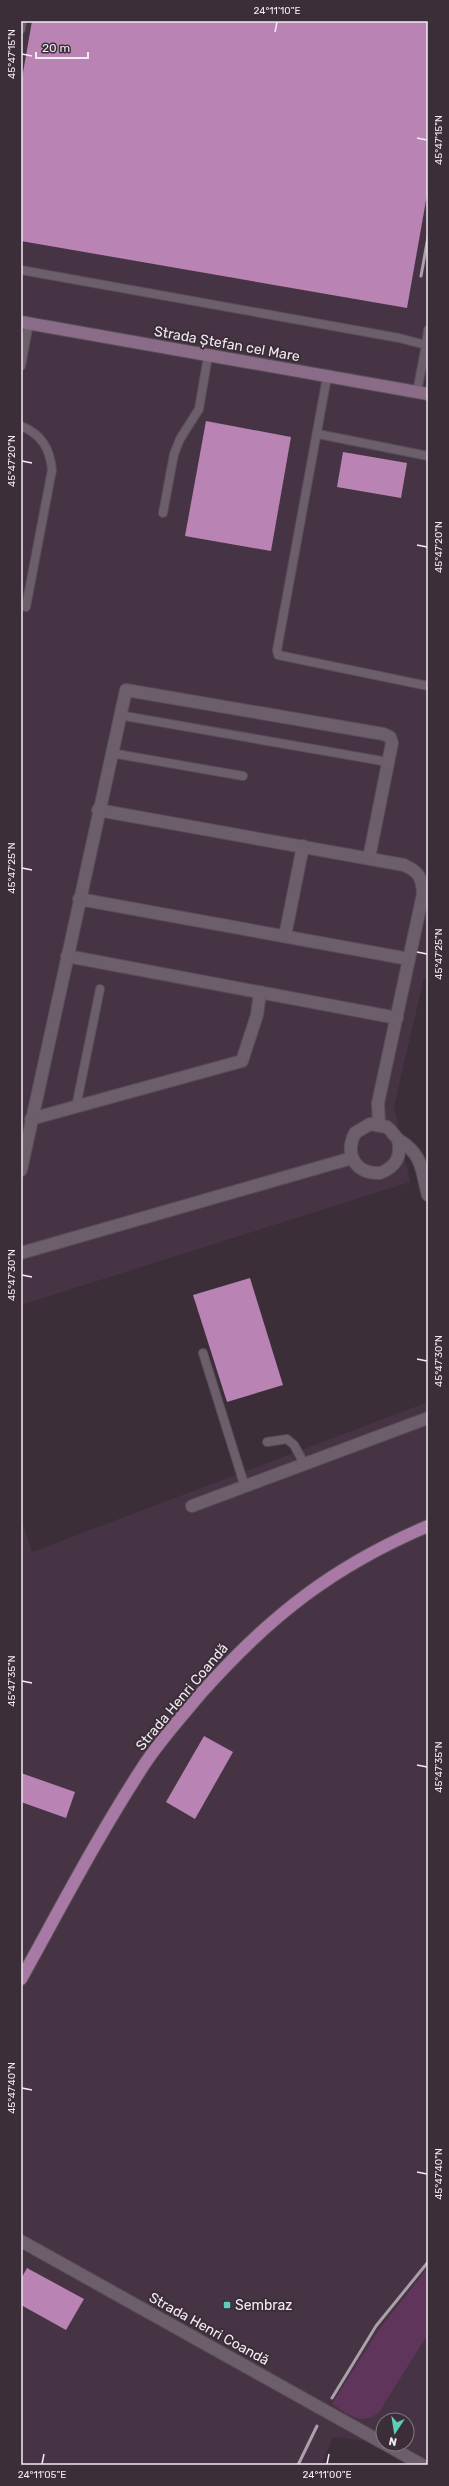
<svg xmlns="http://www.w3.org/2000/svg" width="449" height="2486" font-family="Rubik,sans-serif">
  <rect width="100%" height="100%" fill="#3b2e39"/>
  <g fill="#463444">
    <path d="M21 21H428V979L424 978 394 1106 410 1182 21 1305Z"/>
    <path d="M428 1402V2465H422L385 2444H407V2420H383V2443L333 2437 321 2465H21V1518L32 1552Z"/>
  </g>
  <path fill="#5f355c" d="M428 2267V2334L379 2412C361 2427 349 2414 332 2404L378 2331Z"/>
  <g fill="#b983b4">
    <path d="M32 21H428V189L407 308 21 241V84Z"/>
    <path d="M206 421 291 437 271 551 185 536Z"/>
    <path d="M343 452 407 463 401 498 337 487Z"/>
    <path d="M250 1278 283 1385 227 1402 193 1295Z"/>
    <path d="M204 1736 233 1752 195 1819 166 1802Z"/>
    <path d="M21 1773 75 1792 66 1818 21 1802Z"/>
    <path d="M27 2268 84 2299 66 2330 21 2305V2279Z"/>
  </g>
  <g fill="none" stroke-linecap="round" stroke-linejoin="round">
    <g stroke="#584d57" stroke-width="10">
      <g id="service">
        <path d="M21 29 22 21"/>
        <path d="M21 270 399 338 426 345 417 392"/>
        <path d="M426 345 428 330"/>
        <path d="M21 366 29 323"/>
        <path d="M327 377 277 650 278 655 428 686"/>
        <path d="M21 426C41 434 50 448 52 470L26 607"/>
        <path d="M318 434 428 456"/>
        <path d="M163 513 174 454 180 439 199 409 208 356"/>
        <path d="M119 715 388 762"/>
        <path d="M111 753 243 776"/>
        <path d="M76 1107 100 989"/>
        <path d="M203 1353 245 1487"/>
        <path d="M267 1442 287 1439 294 1445 305 1465"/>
      </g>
    </g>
    <g stroke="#584d57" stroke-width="14">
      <g id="minor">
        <path d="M98 810 404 865C419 872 422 877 423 894L378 1103 379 1124"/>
        <path d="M79 899 409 959"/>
        <path d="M285 936 303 846"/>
        <path d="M67 956 397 1018"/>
        <path d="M31 1119 242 1061 257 1015 260 992"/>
        <path d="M398 1140C402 1156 396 1167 380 1173 356 1174 344 1155 355 1133L370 1124 387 1127C392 1131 395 1137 399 1140 423 1155 421 1169 428 1195"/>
        <path d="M21 1170 126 690 383 734 390 737 392 743 369 858"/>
        <path d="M21 1253 352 1158"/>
        <path d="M192 1506 428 1418"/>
      </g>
    </g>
    <g stroke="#584d57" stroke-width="14">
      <g id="tertiary">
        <path d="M21 2241 383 2443"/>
        <path d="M385 2444 422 2465"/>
      </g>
    </g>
    <g stroke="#584d57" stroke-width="14">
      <path id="secondary" d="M21 322 428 394"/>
    </g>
    <g stroke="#584d57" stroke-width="14">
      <path id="primary" d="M21 1979C61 1907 99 1834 144 1765 161 1739 183 1715 203 1691 271 1615 334 1566 428 1526"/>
    </g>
    <use href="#service" stroke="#6c5e6b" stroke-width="8"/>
    <use href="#minor" stroke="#6c5e6b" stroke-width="12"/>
    <use href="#tertiary" stroke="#6c5e6b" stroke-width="12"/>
    <use href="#secondary" stroke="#8a6c88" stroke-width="12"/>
    <use href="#primary" stroke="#a879a4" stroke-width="12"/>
    <g stroke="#aaa0a9" stroke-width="3">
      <path d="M421 276 428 237"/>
      <path d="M332 2398 376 2326 428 2262"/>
      <path d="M298 2465 317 2426"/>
    </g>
  </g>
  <path fill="none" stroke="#f3ebf2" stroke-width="1.5" d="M275 32 277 22M22 54 32 56M417 138 427 140M22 461 32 463M417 545 427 547M22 868 32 870M417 952 427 954M22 1275 32 1277M417 1359 427 1361M22 1681 32 1683M417 1765 427 1767M22 2088 32 2090M417 2172 427 2174M42 2464 44 2454M327 2464 329 2454"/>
  <rect fill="#5cceba" stroke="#3b2e39" stroke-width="1.5" x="223" y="2301" width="8" height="8" rx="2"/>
  <g text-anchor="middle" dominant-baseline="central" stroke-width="4" stroke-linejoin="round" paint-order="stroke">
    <g font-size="14" fill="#f3ebf2" stroke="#3b2e39">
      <text transform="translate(227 344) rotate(10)">Strada Ștefan cel Mare</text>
      <text transform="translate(182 1697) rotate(-50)">Strada Henri Coandă</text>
      <text transform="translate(209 2329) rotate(29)">Strada Henri Coandă</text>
    </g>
    <g font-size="14" fill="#f3ebf2" stroke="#3b2e39" text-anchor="start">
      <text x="235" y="2305">Sembraz</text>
    </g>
  </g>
  <rect width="449" height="2486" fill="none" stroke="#3b2e39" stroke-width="44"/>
  <g transform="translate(395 2432) rotate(192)"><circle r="19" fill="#3b2e39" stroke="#857a83"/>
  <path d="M0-3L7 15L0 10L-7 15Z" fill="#5cceba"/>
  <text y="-6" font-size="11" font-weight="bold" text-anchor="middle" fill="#f3ebf2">N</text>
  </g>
  <path d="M36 52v6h52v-6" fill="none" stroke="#f3ebf2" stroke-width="2"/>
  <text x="42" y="52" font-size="12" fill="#f3ebf2" stroke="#3b2e39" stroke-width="3" paint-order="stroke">20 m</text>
  <rect x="22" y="22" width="405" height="2442" fill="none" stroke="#f3ebf2" stroke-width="1.5"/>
  <g font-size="10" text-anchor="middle" fill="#f3ebf2">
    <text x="277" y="14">24°11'10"E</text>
    <text transform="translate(11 54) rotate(-90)" y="4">45°47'15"N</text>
    <text transform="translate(438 140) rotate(-90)" y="4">45°47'15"N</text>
    <text transform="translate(11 461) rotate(-90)" y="4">45°47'20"N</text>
    <text transform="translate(438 547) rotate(-90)" y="4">45°47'20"N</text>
    <text transform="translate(11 868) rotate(-90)" y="4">45°47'25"N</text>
    <text transform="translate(438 954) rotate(-90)" y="4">45°47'25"N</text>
    <text transform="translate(11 1275) rotate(-90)" y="4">45°47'30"N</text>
    <text transform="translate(438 1361) rotate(-90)" y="4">45°47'30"N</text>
    <text transform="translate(11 1681) rotate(-90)" y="4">45°47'35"N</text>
    <text transform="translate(438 1767) rotate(-90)" y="4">45°47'35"N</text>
    <text transform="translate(11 2088) rotate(-90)" y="4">45°47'40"N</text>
    <text transform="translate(438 2174) rotate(-90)" y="4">45°47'40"N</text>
    <text x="42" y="2478">24°11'05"E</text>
    <text x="327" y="2478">24°11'00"E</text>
  </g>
</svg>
